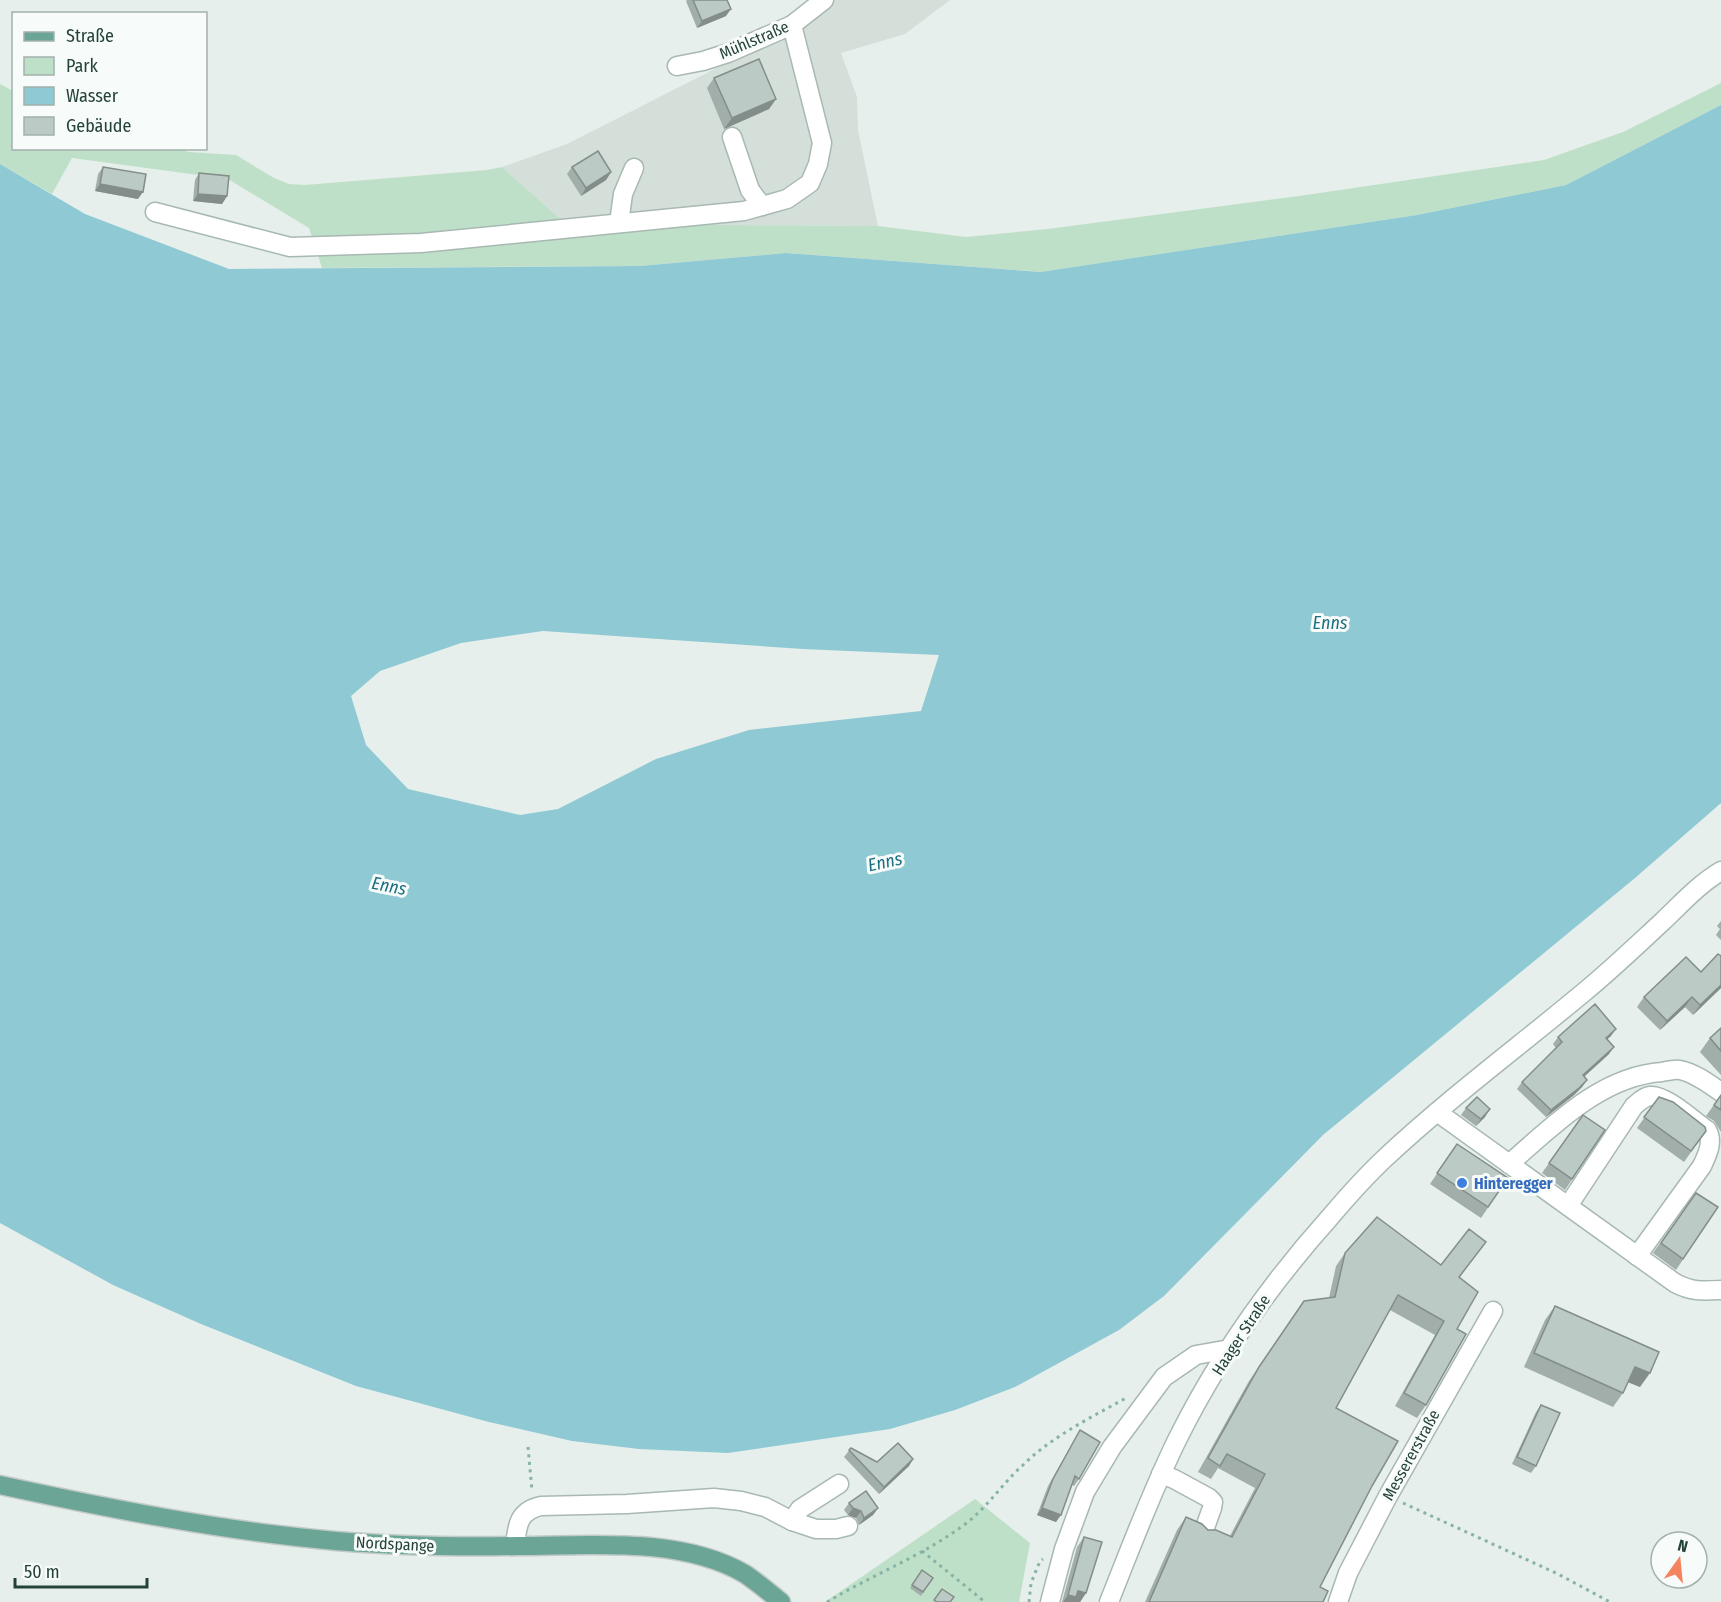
<svg xmlns="http://www.w3.org/2000/svg" width="1721" height="1602" font-family="'Fira Sans Condensed',sans-serif">
  <rect width="100%" height="100%" fill="#e6efeb"/>
  <path fill="#d4dfda" d="M818 0H950L905 34 841 53 857 97 858 130 878 226 566 224 502 167 567 144 825 13Z"/>
  <g fill="#bfe0c8">
    <path d="M1721 83V105L1566 185 1417 215 1042 272 786 253 640 266 322 268 309 228 228 179 72 158 52 194 0 164V84L13 91 14 148H172L189 152 236 155 274 178 289 184 305 185 487 170 502 167 566 224 878 226 966 237 1048 229 1299 196 1544 160 1623 132Z"/>
    <path d="M975 1499 1030 1543 1019 1602H825Z"/>
  </g>
  <path fill="#8ec9d4" fill-rule="evenodd" d="M1721 105V803L1635 878 1323 1135 1164 1296 1119 1330 1015 1387 955 1410 890 1429 728 1453 639 1449 572 1441 489 1422 356 1386 201 1324 113 1285 0 1223V164L85 214 229 269 640 266 786 253 1041 272 1417 215 1566 185ZM543 631 803 649 939 655 921 711 749 730 656 759 558 809 520 815 408 789 366 745 351 696 380 671 461 643Z"/>
  <g fill="none" stroke-linecap="round" stroke-linejoin="round">
    <g stroke="#a8b8b2" stroke-width="21">
      <g id="minor">
        <path d="M677 66 703 61 728 53 792 25 824 0"/>
        <path d="M732 137 750 190 762 206"/>
        <path d="M155 212 290 247 421 243 744 211 787 199 810 183 818 164 822 143 792 25"/>
        <path d="M619 223 623 194 634 168"/>
        <path d="M1437 1112 1675 1283C1692 1292 1703 1291 1721 1290"/>
        <path d="M1509 1164C1553 1126 1601 1076 1662 1072 1667 1071 1675 1069 1680 1070 1695 1073 1709 1084 1721 1092"/>
        <path d="M1568 1206 1634 1106C1639 1102 1643 1097 1650 1096 1665 1094 1694 1121 1707 1130 1714 1142 1707 1155 1702 1166L1637 1256"/>
        <path d="M1161 1474 1174 1479 1209 1498 1213 1502 1212 1508 1203 1533"/>
        <path d="M792 1521 800 1509 839 1484"/>
        <path d="M515 1546C517 1526 518 1511 541 1506L627 1504 714 1498 741 1501 765 1507 792 1521 816 1529H836L848 1526"/>
        <path d="M1050 1602 1064 1549 1085 1492 1112 1447 1164 1377 1196 1355 1230 1349"/>
        <path d="M1109 1602C1131 1547 1151 1493 1177 1440 1217 1359 1271 1283 1331 1216 1348 1196 1365 1177 1384 1159 1447 1100 1517 1048 1583 993 1610 971 1636 946 1662 922 1681 904 1699 884 1721 871"/>
        <path d="M1338 1602 1348 1573 1388 1496 1493 1311"/>
      </g>
    </g>
    <g stroke="#c2cac8" stroke-width="21">
      <path id="major" d="M0 1485C111 1509 223 1531 336 1541 396 1546 457 1547 517 1546 589 1546 680 1536 745 1574 757 1582 769 1592 781 1602"/>
    </g>
    <g stroke="#86b3a5" stroke-width="3" stroke-dasharray="3 4.5" stroke-linecap="butt">
      <path d="M528 1447 532 1491"/>
      <path d="M1403 1503 1558 1574 1610 1602"/>
      <path d="M922 1551 985 1602"/>
      <path d="M827 1602C872 1575 922 1556 964 1525 987 1508 1001 1485 1022 1466 1051 1437 1090 1418 1126 1398"/>
      <path d="M1029 1602 1031 1583 1040 1561 1043 1559"/>
    </g>
    <use href="#minor" stroke="#fff" stroke-width="18"/>
    <use href="#major" stroke="#6aa596" stroke-width="18"/>
  </g>
  <g fill="#a1aea9">
    <path d="M687 0H727L726 16 697 28 686 1Z"/>
    <path d="M714 78 776 99 769 109 724 129 707 88Z"/>
    <path d="M103 167 138 199 95 191 98 174Z"/>
    <path d="M572 167 611 172 606 180 581 196 567 174Z"/>
    <path d="M199 173 227 196 222 204 193 201 195 180Z"/>
    <path d="M1721 921V940L1716 935 1720 929 1717 926Z"/>
    <path d="M1701 972 1721 988 1693 1015 1685 1007 1660 1030 1637 1007 1644 997Z"/>
    <path d="M1721 1028V1075L1700 1052 1710 1038Z"/>
    <path d="M1611 1036 1607 1039 1609 1054 1584 1077 1587 1080 1582 1087 1574 1095 1546 1117 1517 1089 1522 1082 1556 1048 1553 1044 1558 1037Z"/>
    <path d="M1721 1095V1132L1714 1121 1706 1116Z"/>
    <path d="M1659 1097 1706 1131 1684 1162 1637 1128Z"/>
    <path d="M1466 1108 1485 1117 1476 1126 1461 1115Z"/>
    <path d="M1583 1115 1605 1130 1565 1190 1542 1173Z"/>
    <path d="M1457 1144 1508 1178 1481 1218 1430 1184Z"/>
    <path d="M1696 1193 1718 1207 1676 1270 1653 1253Z"/>
    <path d="M1486 1242 1459 1278 1457 1329 1426 1405 1417 1418 1395 1406 1435 1335 1390 1310 1336 1408 1372 1486 1320 1587 1323 1602H1145L1177 1530 1186 1517 1208 1530 1230 1536 1255 1488 1218 1468 1211 1479 1198 1472 1249 1381 1304 1301 1329 1298 1336 1266 1345 1253 1441 1265Z"/>
    <path d="M1555 1306 1640 1387 1628 1382 1623 1393 1613 1407 1524 1367 1545 1320Z"/>
    <path d="M1541 1405 1536 1466 1531 1473 1512 1464 1536 1412Z"/>
    <path d="M1080 1430 1079 1479 1074 1486 1072 1485 1056 1522 1037 1515 1048 1486Z"/>
    <path d="M851 1448 877 1462 913 1459 909 1466 879 1494 844 1457Z"/>
    <path d="M849 1503 878 1508 873 1515 859 1525 856 1518 848 1515 844 1510Z"/>
    <path d="M1084 1537 1086 1593 1080 1602H1062L1077 1547Z"/>
    <path d="M922 1570 933 1578 921 1596 910 1588Z"/>
  </g>
  <g fill="#838d89">
    <path d="M731 9 726 16 697 28 702 21Z"/>
    <path d="M776 99 769 109 724 129 732 118Z"/>
    <path d="M611 172 606 180 581 196 586 188Z"/>
    <path d="M100 184 143 192 138 199 95 191Z"/>
    <path d="M198 194 227 196 222 204 193 201Z"/>
    <path d="M1721 985V988L1693 1015 1700 1005Z"/>
    <path d="M1692 997 1685 1007 1660 1030 1667 1021Z"/>
    <path d="M1616 1029 1611 1036 1601 1045 1606 1038Z"/>
    <path d="M1614 1047 1609 1054 1578 1082 1583 1075Z"/>
    <path d="M1587 1080 1582 1087 1574 1095 1546 1117 1551 1110Z"/>
    <path d="M1490 1109 1485 1117 1476 1126 1481 1119Z"/>
    <path d="M1635 1367 1650 1373 1640 1387 1625 1381Z"/>
    <path d="M913 1459 909 1466 879 1494 884 1487Z"/>
    <path d="M853 1508 861 1511 856 1518 848 1515Z"/>
    <path d="M878 1508 873 1515 859 1525 864 1518Z"/>
    <path d="M1042 1508 1061 1515 1056 1522 1037 1515Z"/>
    <path d="M1078 1591 1086 1593 1080 1602H1063L1068 1595Z"/>
  </g>
  <g fill="#bbcac4" stroke="#838d89" stroke-width="1.5">
    <path d="M693 0H727L731 9 702 21Z"/>
    <path d="M759 59 776 99 732 118 714 78Z"/>
    <path d="M598 151 611 172 586 188 572 167Z"/>
    <path d="M103 167 146 174 143 192 100 184Z"/>
    <path d="M199 173 229 176 227 196 198 194Z"/>
    <path d="M1718 954 1721 956V985L1700 1005 1692 997 1667 1021 1644 997 1686 957 1701 972Z"/>
    <path d="M1595 1004 1616 1029 1606 1038 1614 1047 1583 1075 1587 1080 1579 1088 1551 1110 1522 1082 1562 1042 1558 1037Z"/>
    <path d="M1721 1028V1051L1710 1038Z"/>
    <path d="M1721 1095V1110L1714 1105Z"/>
    <path d="M1477 1097 1490 1109 1481 1119 1466 1108Z"/>
    <path d="M1659 1097 1673 1102 1705 1127 1706 1131 1691 1151 1644 1117Z"/>
    <path d="M1583 1115 1605 1130 1572 1179 1549 1163Z"/>
    <path d="M1457 1144 1508 1178 1488 1207 1437 1173Z"/>
    <path d="M1696 1193 1718 1207 1683 1259 1661 1243Z"/>
    <path d="M1377 1217 1441 1265 1469 1229 1486 1242 1459 1277 1478 1292 1457 1329 1466 1334 1426 1405 1404 1393 1444 1321 1398 1295 1336 1408 1398 1441 1372 1486 1320 1587 1328 1591 1323 1602H1149L1186 1517 1202 1524 1208 1530H1216L1232 1537 1265 1474 1227 1454 1220 1466 1208 1458 1259 1367 1304 1301 1335 1297 1345 1253Z"/>
    <path d="M1555 1306 1659 1352 1650 1373 1635 1367 1623 1393 1534 1353Z"/>
    <path d="M1541 1405 1560 1413 1536 1466 1517 1457Z"/>
    <path d="M1080 1430 1100 1442 1079 1479 1075 1476 1061 1515 1042 1508 1053 1479Z"/>
    <path d="M898 1443 913 1459 884 1487 849 1450 851 1448 877 1462Z"/>
    <path d="M866 1491 878 1508 864 1518 861 1511 853 1508 849 1503Z"/>
    <path d="M1084 1537 1102 1542 1086 1593 1078 1591 1076 1597 1068 1595Z"/>
    <path d="M922 1570 933 1578 923 1592 912 1585Z"/>
    <path d="M942 1589 954 1597 950 1602H937L934 1600Z"/>
  </g>
  <circle fill="#3f7fe0" stroke="#f7fbf9" stroke-width="2" cx="1462" cy="1183" r="6"/>
  <g text-anchor="middle" dominant-baseline="central" stroke-width="6" stroke-linejoin="round" paint-order="stroke">
    <g font-size="16" fill="#24423a" stroke="#f7fbf9">
      <text transform="translate(754 40) rotate(-23)">Mühlstraße</text>
      <text transform="translate(1241 1335) rotate(-57)">Haager Straße</text>
      <text transform="translate(1411 1455) rotate(-61)">Messererstraße</text>
      <text transform="translate(395 1544) rotate(3)">Nordspange</text>
    </g>
    <g font-size="16" font-weight="bold" fill="#366cbe" stroke="#f7fbf9" text-anchor="start">
      <text x="1474" y="1183">Hinteregger</text>
    </g>
    <g font-size="18" font-style="italic" fill="#1c6f80" stroke="#f7fbf9">
      <text x="1330" y="623">Enns</text>
      <text transform="translate(885 862) rotate(-12)">Enns</text>
      <text transform="translate(389 886) rotate(11)">Enns</text>
    </g>
  </g>
  <rect x="12" y="12" width="195" height="138" fill="#f7fbf9" stroke="#a3b1ad" stroke-width="1.5"/>
  <rect x="24" y="32" width="30" height="9" fill="#6aa596" stroke="#a3b1ad" stroke-width="1.5"/>
  <text x="66" y="42" font-size="18" fill="#24423a">Straße</text>
  <rect x="24" y="57" width="30" height="18" fill="#bfe0c8" stroke="#a3b1ad" stroke-width="1.5"/>
  <text x="66" y="72" font-size="18" fill="#24423a">Park</text>
  <rect x="24" y="87" width="30" height="18" fill="#8ec9d4" stroke="#a3b1ad" stroke-width="1.5"/>
  <text x="66" y="102" font-size="18" fill="#24423a">Wasser</text>
  <rect x="24" y="117" width="30" height="18" fill="#bbcac4" stroke="#a3b1ad" stroke-width="1.5"/>
  <text x="66" y="132" font-size="18" fill="#24423a">Gebäude</text>
  <g transform="translate(1679 1560) rotate(15)"><circle r="28" fill="#f7fbf9" stroke="#a3b1ad" stroke-width="1.5"/>
  <path d="M0-4.5L10 22L0 15L-10 22Z" fill="#f4845f"/>
  <text y="-9" font-size="16" font-weight="bold" text-anchor="middle" fill="#24423a">N</text>
  </g>
  <path d="M15 1578v9h132v-9" fill="none" stroke="#24423a" stroke-width="3"/>
  <text x="24" y="1578" font-size="18" fill="#24423a" stroke="#f7fbf9" stroke-width="4.5" paint-order="stroke">50 m</text>
</svg>
